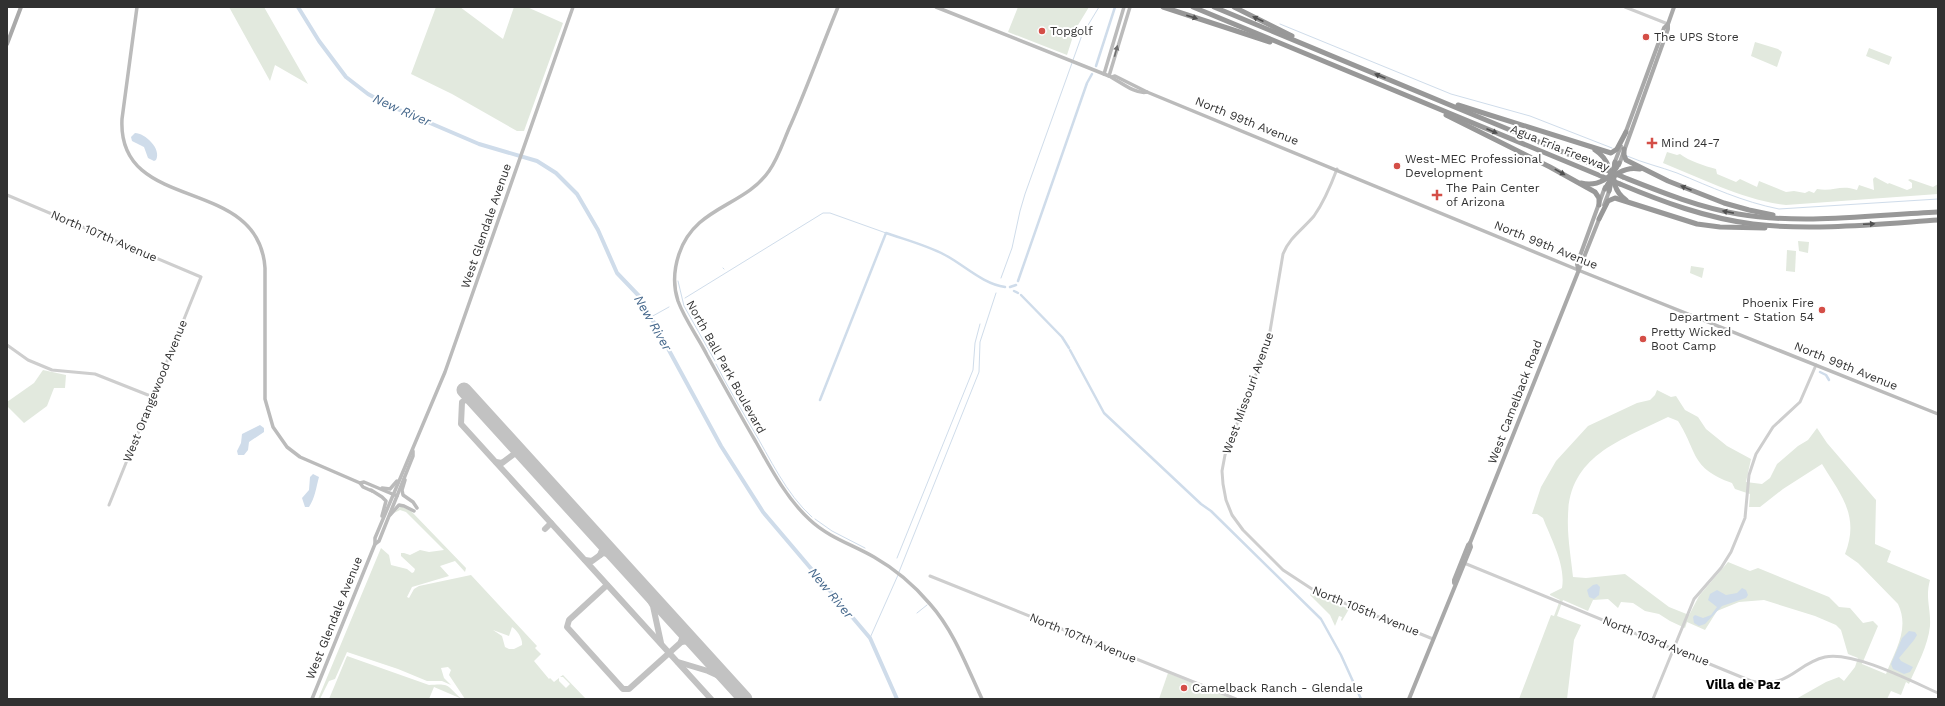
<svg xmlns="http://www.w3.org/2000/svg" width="1945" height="706" font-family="'Work Sans',sans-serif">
  <rect width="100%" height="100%" fill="#fff"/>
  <g fill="#e2e9de" fill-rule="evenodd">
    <path d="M229 7H264L308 84 275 65 270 81Z"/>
    <path d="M436 7H460L503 39 514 7H527L563 23 524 131H517L452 94 411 74Z"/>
    <path d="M1018 7H1089L1075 30 1067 55 1008 32Z"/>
    <path d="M1755 42 1778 49 1782 52 1777 67 1751 56Z"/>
    <path d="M1869 48 1892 57 1889 65 1866 56Z"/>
    <path d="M1667 152 1677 155 1680 154C1689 161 1705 166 1716 169L1717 174 1736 182 1740 179 1757 187 1759 181 1786 192 1794 191 1805 193 1809 191 1814 193 1817 189C1834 192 1840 184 1857 190L1859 185 1874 190 1873 179 1875 177 1888 184 1889 183 1907 190 1912 188V183L1908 180 1910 179 1933 187 1938 184V194L1786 205C1743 200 1703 179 1663 163Z"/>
    <path d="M1798 241 1809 242 1808 253 1799 251Z"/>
    <path d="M1787 250 1796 251 1795 272 1786 271Z"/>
    <path d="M1691 266 1704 268 1702 278 1690 273Z"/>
    <path d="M43 370 66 375 65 388H54L47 406 24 423 7 406V402L34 383Z"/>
    <path d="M1657 390 1671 397 1676 396 1685 410 1698 417 1706 429 1727 446 1751 459 1746 482 1762 484 1770 478 1777 464 1798 446 1808 440 1817 428 1827 443 1876 500 1875 544 1891 551 1887 562 1930 580C1925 598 1931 608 1930 626 1928 646 1917 665 1909 684L1906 682 1901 695 1891 691 1887 699H1796L1826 682 1839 677 1844 681 1855 667 1858 658 1848 654 1841 630 1836 625 1815 616 1764 600 1739 602 1717 611 1705 630 1687 622 1685 628 1670 621 1659 614 1645 611 1633 603 1621 602 1618 608 1608 599 1593 600 1588 611 1563 600 1557 616 1581 625 1574 640 1567 699H1519L1551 615 1554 616 1560 600 1550 595V594L1562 588C1566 565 1551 539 1543 518L1537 514H1532L1541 487 1556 461 1588 426 1637 403 1650 400 1655 395ZM1668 417 1678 421C1698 452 1690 468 1732 483L1735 489 1750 494 1749 507H1760L1783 489 1822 464C1841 495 1860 516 1845 554L1858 563 1898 604C1910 629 1895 650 1886 674L1862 664 1878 626 1873 621 1863 623 1850 608 1839 607 1829 597 1758 568 1750 571 1728 562 1699 596 1689 615 1669 607 1625 574 1586 578 1573 577C1571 557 1567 536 1568 516 1569 455 1622 440 1668 417Z"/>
    <path d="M401 506 411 511 466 568 465 572 455 561 440 566 449 576 412 587 407 597 409 598 414 589 419 586 471 575 537 646 535 648 541 654 534 661 549 679 550 678 554 682 559 678V681L566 688 570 684 563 677H560L563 675 586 699H465L449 675 451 670 448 667 441 668 444 678 451 685 442 681H427L398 669 347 652 335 679 329 681 320 699H318L381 548 389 555 391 565 407 569 412 573 414 572 415 569 401 556V553H404L410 555 420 550 429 552 444 550 406 512 400 510 394 513ZM512 627C517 630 523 639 522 645L514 649H509L505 647 502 636 493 630 509 636Z"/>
    <path d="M1311 593 1349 609 1342 621 1341 620 1342 617 1339 616 1335 626 1330 615 1310 595Z"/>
    <path d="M347 656 429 685C452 683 446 686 462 699L434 687 429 699H329Z"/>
    <path d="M1168 673 1232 699H1159Z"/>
  </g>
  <g fill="#cfdcea">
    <path d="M135 133C145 133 162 149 156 160L154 161 148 158 144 147 132 141 131 137Z"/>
    <path d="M260 425 264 428V432L249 442 248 450 244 455H238L237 451 241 443 242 434Z"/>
    <path d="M313 474 319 477C316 488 315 498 309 507H305L302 498 309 490 310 477Z"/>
    <path d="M1597 584 1600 587 1599 595 1594 599 1589 597 1587 590 1593 585Z"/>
    <path d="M1742 588 1746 590 1748 595 1746 598 1722 606 1705 624 1699 626 1694 623 1693 617 1695 615 1703 618 1711 615 1717 607 1708 600 1710 594 1717 590 1726 595 1737 593Z"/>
    <path d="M1909 631 1915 632 1917 635 1914 640 1899 658 1901 661 1913 667 1910 672 1904 674 1893 669 1891 664 1902 638Z"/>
  </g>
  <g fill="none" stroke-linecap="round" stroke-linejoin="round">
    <g stroke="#cfdcea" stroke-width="1">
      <path d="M1280 24 1451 94 1530 116 1612 148"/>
      <path d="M1073 60 1082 35 1099 7"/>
      <path d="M1627 156C1643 163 1661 167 1677 173 1711 187 1743 202 1779 209L1938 199"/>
      <path d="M723 268 724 269"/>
      <path d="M1001 278 1012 248 1020 211 1025 194 1072 63"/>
      <path d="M678 281 684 306 715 361"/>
      <path d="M685 298 823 213H830L886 233"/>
      <path d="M651 317 669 307"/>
      <path d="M1810 354 1816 357"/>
      <path d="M716 364C727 386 740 407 752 428 770 458 786 494 812 517"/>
      <path d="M815 519 832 531 865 548"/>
      <path d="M897 558 973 370 975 343 980 324"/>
      <path d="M899 572 979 372 980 342 996 293"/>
      <path d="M917 613 927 605"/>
      <path d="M870 638 898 575"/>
    </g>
    <g stroke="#cfdcea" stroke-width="2.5">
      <path d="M1096 66 1115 7"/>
      <path d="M1018 281 1087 83 1092 74"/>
      <path d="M1010 287 1016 285"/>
      <path d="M1014 291 1018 293"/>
      <path d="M1021 295 1062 337 1069 348"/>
      <path d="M1070 350 1104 413 1201 504 1211 511 1321 619 1341 655 1361 699"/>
      <path d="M1820 372 1826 375 1829 380"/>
      <path d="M820 400 886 233C906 240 926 245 945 255 964 265 983 284 1005 287"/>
    </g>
    <path stroke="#cfdcea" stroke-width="4" d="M298 7 319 41 346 77 368 94 388 105 479 144 537 161 556 173 577 194 598 230 617 273 640 297 721 446 763 512 870 638 897 699"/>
    <g stroke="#c2c2c2" stroke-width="6">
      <path d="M475 402 467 399 462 402 461 424 711 699"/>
      <path d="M496 462 502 463 514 454H523"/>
      <path d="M545 529 551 523"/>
      <path d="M600 555 603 548 600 540"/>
      <path d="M585 560 592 561 603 553 614 555"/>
      <path d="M607 585 569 620 567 627 623 689H629L688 636"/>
      <path d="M641 585 653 606 661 643"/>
      <path d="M678 626 683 634 681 642"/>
      <path d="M681 642 689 641 695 644"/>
      <path d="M678 662 708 671 719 676 736 688"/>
    </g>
    <path stroke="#c2c2c2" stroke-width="15" d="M464 390 745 699"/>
    <g stroke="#cecece" stroke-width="3">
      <path d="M1625 7 1668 24"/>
      <path d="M1337 169C1331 185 1324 202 1314 216 1303 229 1289 238 1283 254L1268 343 1225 455 1222 471 1223 484 1226 500 1232 515 1243 530 1283 570 1315 591 1433 639"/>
      <path d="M7 195 201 277 109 505"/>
      <path d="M7 345 28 360 52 370 95 374 153 397"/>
      <path d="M1464 563 1751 681C1790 689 1795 664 1825 657 1853 651 1911 681 1938 693"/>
      <path d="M930 576 1236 699"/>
      <path d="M1653 699 1694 599 1721 568 1731 552 1745 518 1749 475 1756 454 1773 427 1800 402 1816 365"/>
    </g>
    <g stroke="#bbb" stroke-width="3.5">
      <path d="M137 7 122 119C117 215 259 174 265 268V399L273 427 287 447 300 457 360 483 364 482 397 496"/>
      <path d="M838 7C822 46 808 85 791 124 784 139 779 157 769 171 744 207 695 206 679 254 674 269 673 286 678 301 685 320 698 337 707 355 723 384 739 413 756 442 771 469 787 499 810 520 828 537 853 545 874 557 895 569 914 585 930 604 954 631 967 667 982 699"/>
      <path d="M936 7 1109 76C1119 81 1136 95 1147 92"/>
      <path d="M1104 74 1124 7"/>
      <path d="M1109 76 1130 7"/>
      <path d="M1112 77 1115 76 1147 92 1583 272 1938 414"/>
      <path d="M405 480 402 490 403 495 413 502 417 508"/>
      <path d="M360 483 363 487 372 491"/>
      <path d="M382 488 390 489 397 481"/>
      <path d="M371 490 382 497 386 501 382 516"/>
      <path d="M390 515 399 505 404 506 414 511"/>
      <path d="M375 544V538L445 372 573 7"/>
      <path d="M312 699 375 544 379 541 413 456V451"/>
    </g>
    <g stroke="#a9a9a9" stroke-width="4">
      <path d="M7 44 21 7"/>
      <path d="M1625 134 1664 28 1668 24"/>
      <path d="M1614 164 1621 146"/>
      <path d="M1619 165 1668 29V24L1674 7"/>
      <path d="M1604 205 1610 189"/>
      <path d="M1578 269 1577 264 1605 187"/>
      <path d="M1454 583V580L1468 545 1470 543 1600 217"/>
      <path d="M1409 699 1471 547 1470 543"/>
    </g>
    <g stroke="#989898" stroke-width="5">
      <path d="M1163 7 1270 42"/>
      <path d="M1193 7 1601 176"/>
      <path d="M1214 7 1604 169"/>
      <path d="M1234 7 1292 36"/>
      <path d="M1458 105 1611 153 1617 149 1626 132"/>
      <path d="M1446 115 1550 167 1595 192 1599 198V205"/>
      <path d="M1624 149V155L1626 160 1668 181 1724 203 1749 210 1773 215"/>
      <path d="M1595 150C1609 159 1614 175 1609 191"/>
      <path d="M1615 162C1612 176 1613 191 1626 200"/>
      <path d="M1623 177C1661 192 1698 207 1738 214 1804 225 1872 215 1938 212"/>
      <path d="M1581 183C1598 187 1612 178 1619 163"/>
      <path d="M1620 184C1663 202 1706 218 1753 224 1811 231 1879 224 1938 220"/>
      <path d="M1605 189C1612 175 1624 166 1640 169"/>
      <path d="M1599 219 1608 201 1615 198 1697 224 1720 227 1765 228"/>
    </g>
    <g stroke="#989898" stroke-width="5">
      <path d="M1604 169 1623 177"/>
      <path d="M1601 176 1620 184"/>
    </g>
  </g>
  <defs><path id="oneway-solid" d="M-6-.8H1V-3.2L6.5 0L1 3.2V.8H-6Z"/></defs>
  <g fill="#505050">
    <use href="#oneway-solid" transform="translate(1192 17) rotate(18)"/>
    <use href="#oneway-solid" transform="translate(1258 19) rotate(-155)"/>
    <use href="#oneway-solid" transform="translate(1380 76) rotate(-157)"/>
    <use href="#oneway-solid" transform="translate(1492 131) rotate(23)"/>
    <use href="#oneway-solid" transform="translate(1560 172) rotate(29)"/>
    <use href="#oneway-solid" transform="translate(1686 188) rotate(-158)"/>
    <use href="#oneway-solid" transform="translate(1728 212) rotate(-169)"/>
    <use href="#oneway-solid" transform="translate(1869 224) rotate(-3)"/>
  </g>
  <use fill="#6f6f6f" href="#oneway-solid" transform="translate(1116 51) rotate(-75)"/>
  <g fill="#d44e47" stroke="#fff" stroke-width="1.5">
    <circle cx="1042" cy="31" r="4"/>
    <circle cx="1646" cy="37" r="4"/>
    <path d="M1650 137h4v4h4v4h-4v4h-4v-4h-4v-4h4z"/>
    <circle cx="1397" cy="166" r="4"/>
    <path d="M1435 189h4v4h4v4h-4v4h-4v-4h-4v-4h4z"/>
    <circle cx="1822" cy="310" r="4"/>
    <circle cx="1643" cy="339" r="4"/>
    <circle cx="1184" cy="688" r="4"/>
  </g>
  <g text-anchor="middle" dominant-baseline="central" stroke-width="4" stroke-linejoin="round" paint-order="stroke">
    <g font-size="12" fill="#313131" stroke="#fff" text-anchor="start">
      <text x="1050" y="31">Topgolf</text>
      <text x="1654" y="37">The UPS Store</text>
      <text x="1661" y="143">Mind 24-7</text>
      <text x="1405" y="159">West-MEC Professional<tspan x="1405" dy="14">Development</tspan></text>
      <text x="1446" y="188">The Pain Center<tspan x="1446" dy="14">of Arizona</tspan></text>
      <text x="1814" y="303" text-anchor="end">Phoenix Fire<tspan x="1814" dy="14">Department - Station 54</tspan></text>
      <text x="1651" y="332">Pretty Wicked<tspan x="1651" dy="14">Boot Camp</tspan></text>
      <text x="1192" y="688">Camelback Ranch - Glendale</text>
    </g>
    <g font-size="12" fill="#313131" stroke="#fff">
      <text transform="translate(1247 121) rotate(22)">North 99th Avenue</text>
      <text transform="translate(1560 148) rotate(22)">Agua Fria Freeway</text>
      <text transform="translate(486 226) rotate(-71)">West Glendale Avenue</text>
      <text transform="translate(104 236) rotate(23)">North 107th Avenue</text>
      <text transform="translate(1546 245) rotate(22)">North 99th Avenue</text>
      <text transform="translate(1846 366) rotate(22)">North 99th Avenue</text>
      <text transform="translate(726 367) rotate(61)">North Ball Park Boulevard</text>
      <text transform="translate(155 391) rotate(-68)">West Orangewood Avenue</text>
      <text transform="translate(1248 393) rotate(-70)">West Missouri Avenue</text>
      <text transform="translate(1515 402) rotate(-69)">West Camelback Road</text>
      <text transform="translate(1366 611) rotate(22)">North 105th Avenue</text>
      <text transform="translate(334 618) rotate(-68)">West Glendale Avenue</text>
      <text transform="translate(1083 638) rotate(22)">North 107th Avenue</text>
      <text transform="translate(1656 641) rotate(22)">North 103rd Avenue</text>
    </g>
    <g font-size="13" font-style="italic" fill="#46688c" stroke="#fff">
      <text transform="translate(402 110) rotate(24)">New River</text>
      <text transform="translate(653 323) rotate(60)">New River</text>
      <text transform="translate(831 593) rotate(50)">New River</text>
    </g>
    <g font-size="13" font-weight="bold" fill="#000" stroke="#fff">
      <text x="1743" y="684">Villa de Paz</text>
    </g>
  </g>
  <rect width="1945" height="706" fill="none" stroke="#313131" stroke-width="16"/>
</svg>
